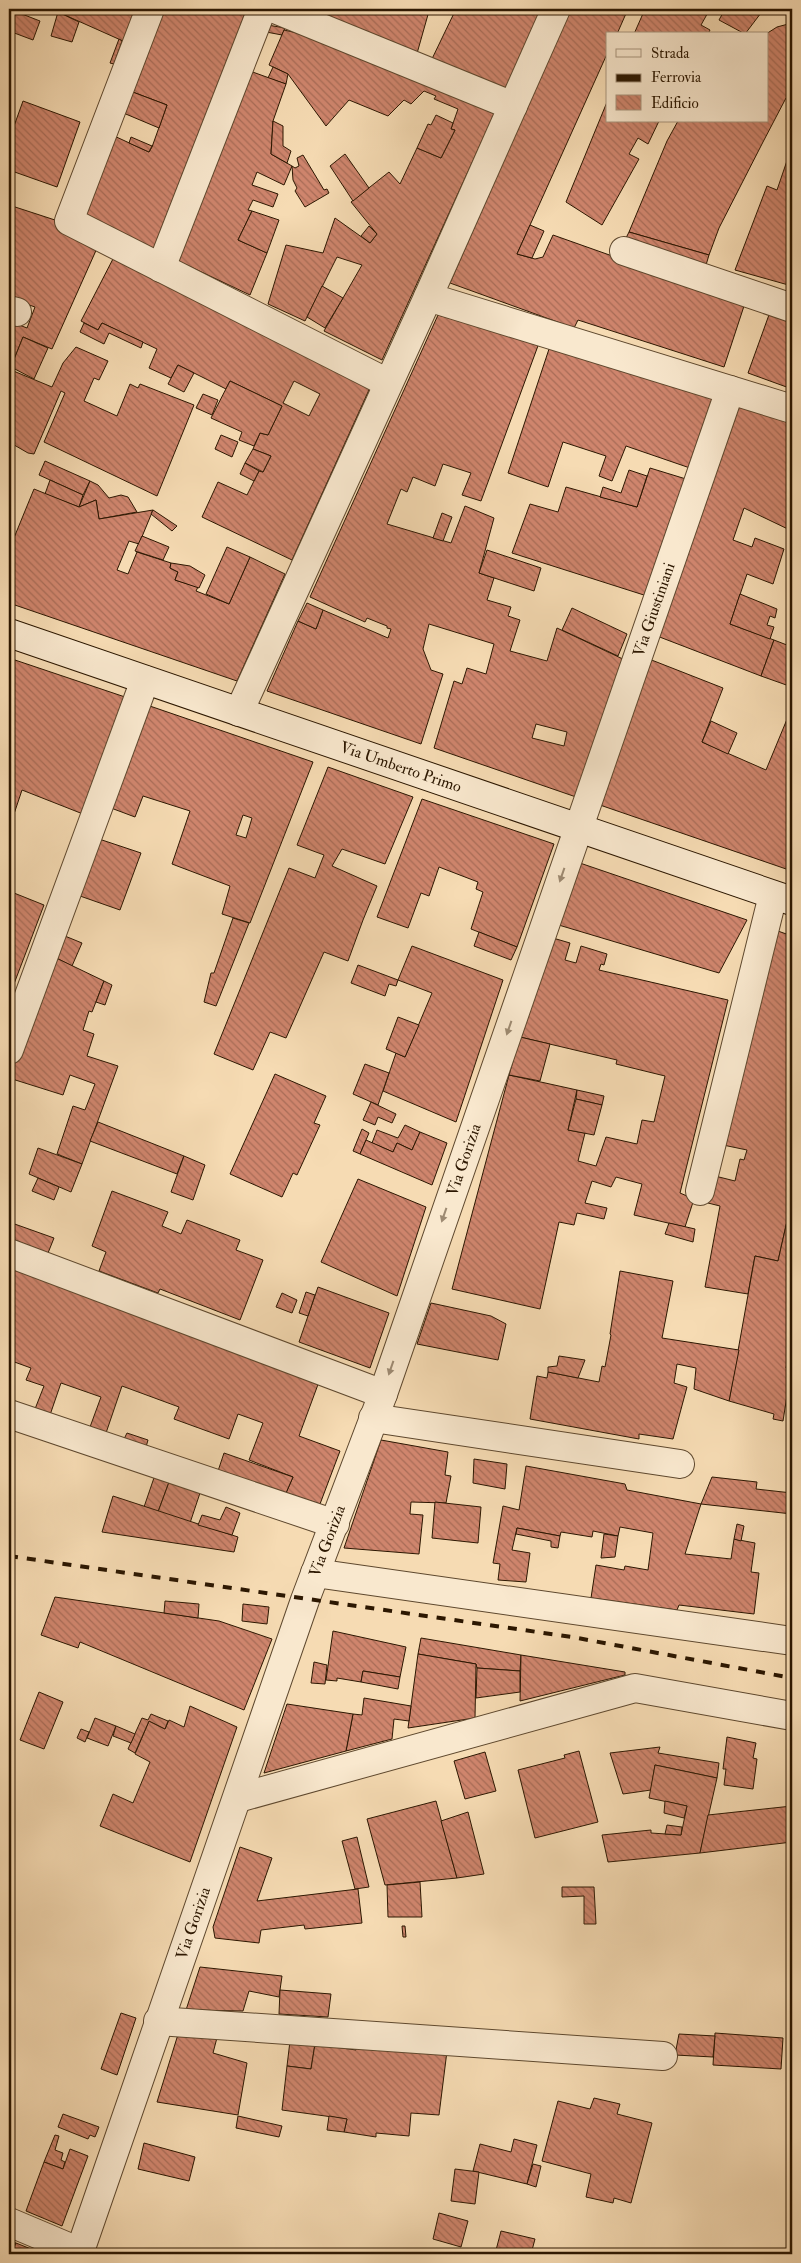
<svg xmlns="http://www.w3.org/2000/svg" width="801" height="2263" font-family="'IM FELL Double Pica',serif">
  <defs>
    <pattern id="building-back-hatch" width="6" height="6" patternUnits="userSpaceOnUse" patternTransform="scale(1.25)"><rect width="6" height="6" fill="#cf856d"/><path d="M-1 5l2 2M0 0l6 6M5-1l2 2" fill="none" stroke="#a86c57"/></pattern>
  </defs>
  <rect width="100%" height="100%" fill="#f6dbb3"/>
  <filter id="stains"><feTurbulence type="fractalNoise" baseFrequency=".004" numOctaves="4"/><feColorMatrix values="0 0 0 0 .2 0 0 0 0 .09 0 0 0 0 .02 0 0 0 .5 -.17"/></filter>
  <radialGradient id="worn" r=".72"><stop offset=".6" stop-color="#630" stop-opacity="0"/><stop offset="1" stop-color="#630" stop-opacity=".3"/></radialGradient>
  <g fill="url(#building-back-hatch)" stroke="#2c1701" fill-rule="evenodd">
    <path d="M9 9 40 21 33 40 9 31Z"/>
    <path d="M59 9H136L123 41 58 12Z"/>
    <path d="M162 9H248L157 252 81 212 112 135 149 152 152 147 167 105 130 91Z"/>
    <path d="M318 9H422L429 11 416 57 315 16Z"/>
    <path d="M456 9H542L503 94 430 63Z"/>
    <path d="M570 9H628L617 34H607V54L517 254 535 259 543 257 553 235 745 303 724 367 578 320 574 328 450 283Z"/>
    <path d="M645 9H710L701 25 710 30 708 34H634Z"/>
    <path d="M725 9H764L745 34 719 20Z"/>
    <path d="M58 12 79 22 72 42 51 36Z"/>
    <path d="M792 23V95L786 98 763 142 719 228 709 255 629 232 667 141 678 121H767L766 34 777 27Z"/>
    <path d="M262 24 285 28 282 35 261 31Z"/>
    <path d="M284 30 306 35 497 108 382 360 324 331 362 265 337 257 305 321 268 304 286 245 323 253 335 218 370 243 377 234 351 202 389 172 400 184 417 148 441 158 455 130 451 129 458 109 434 99 436 96 424 91 411 104 404 100 388 116 349 100 326 126 288 74 269 65Z"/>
    <path d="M119 39 122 41 114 64 110 63Z"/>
    <path d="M273 67 288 74 286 84 268 78Z"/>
    <path d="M247 70 286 84 273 121 271 154 292 166 284 185 257 172 252 185 278 194 273 207 253 200 248 210 252 211 238 240 267 253 250 295 174 259Z"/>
    <path d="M130 91 167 105 159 128 121 112Z"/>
    <path d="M23 101 80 122 57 187 9 170V140Z"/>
    <path d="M607 102V121H659L648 144 638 138 629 154 639 159 602 225 566 202Z"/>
    <path d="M436 115 453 123 451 129 455 130 441 158 417 148 428 124 431 125Z"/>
    <path d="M273 121 283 126V146L291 151 287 163 271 154Z"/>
    <path d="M131 137 152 146 149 152 129 143Z"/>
    <path d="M792 146V286L735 270 767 186 777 190Z"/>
    <path d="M345 154 369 188 353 201 330 166Z"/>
    <path d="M303 155 324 190 327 189 329 193 305 207 295 191 297 188 293 180 292 166 295 168 299 166 297 158Z"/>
    <path d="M9 205 58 221 56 225 98 246 52 349 23 337 11 367 9 366V321L27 328 35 307 9 298Z"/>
    <path d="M252 211 279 220 267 253 238 240Z"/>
    <path d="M530 225 544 231 532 258 517 254Z"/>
    <path d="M369 226 377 234 370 243 361 236Z"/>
    <path d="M629 232 709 255 706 265 626 238Z"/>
    <path d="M115 255 373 381 292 560 202 517 218 482 247 495 259 471 263 472 271 456 253 449 260 433 268 435 282 406 230 381 226 389 178 365 171 378 149 368 157 349 102 323 98 330 81 321ZM294 381 320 394 309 416 283 403Z"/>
    <path d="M322 286 343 298 325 328 307 317Z"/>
    <path d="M770 312 792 319V389L748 373Z"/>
    <path d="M438 315 539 343 481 501 462 495 471 473 443 464 435 486 413 477 407 492 401 489 387 524 451 543 465 506 494 518 479 573 494 578 487 600 511 607 508 616 520 620 510 651 547 661 557 628 625 660 579 798 434 748 454 681 462 684 467 668 486 674 494 644 429 624 423 649 431 670 443 674 421 744 267 691 298 621 316 629 323 610 388 638 391 629 387 628V626L367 618 365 622 310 597ZM536 724 567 732 564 746 532 738Z"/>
    <path d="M84 323 98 330 102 323 143 342 141 348 109 333 104 344 80 332Z"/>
    <path d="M23 337 48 348 34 379 11 367Z"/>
    <path d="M550 346 713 397 690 468 626 446 612 481 599 476 606 456 563 442 548 487 508 473Z"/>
    <path d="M76 347 108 361 99 380 94 378 84 401 117 416 130 384 138 388 140 384 194 405 157 496 44 442 65 393 61 391 34 454 28 453 9 442V375L11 370 52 387 63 363Z"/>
    <path d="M178 365 194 373 184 392 168 384Z"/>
    <path d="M230 381 282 406 268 435 260 433 254 446 239 440 242 432 211 418Z"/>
    <path d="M203 394 218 400 212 415 196 408Z"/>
    <path d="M737 405 792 421V531L744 508 733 540 752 547 755 538 784 549 773 584 747 574 730 624 774 640 761 676 657 636Z"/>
    <path d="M221 435 238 442 232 457 215 449Z"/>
    <path d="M253 449 271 456 263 472 245 463Z"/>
    <path d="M45 461 90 481 83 495 39 475Z"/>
    <path d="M245 463 259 471 254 481 240 474Z"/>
    <path d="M650 468 686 479 647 596 512 553 530 504 558 512 566 487 637 507Z"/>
    <path d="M629 470 647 476 637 507 600 497 603 487 621 493Z"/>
    <path d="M9 479 14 481 9 495Z"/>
    <path d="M50 480 83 495 79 507 45 494Z"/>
    <path d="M90 481 98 485 109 498 121 495 128 497 137 512 99 519 96 500 79 507Z"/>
    <path d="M34 489 79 507 96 500 99 519 153 510 139 544 129 541 117 570 128 574 137 552 171 563 170 568 178 572 175 580 198 587 196 591 229 604 250 557 285 574 237 681 9 603V550Z"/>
    <path d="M153 510 177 526 172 531 151 514Z"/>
    <path d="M442 513 452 517 443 541 433 538Z"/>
    <path d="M142 536 169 547 163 560 135 551Z"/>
    <path d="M227 547 250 557 229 604 206 594Z"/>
    <path d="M487 550 541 568 534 591 479 573Z"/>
    <path d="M171 563 190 566 205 575 199 588 175 580 178 572 170 568Z"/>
    <path d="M740 594 777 609 775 618 770 616 767 625 774 627 770 639 730 624Z"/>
    <path d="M307 603 323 610 316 629 298 621Z"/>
    <path d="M572 608 627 634 618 656 562 630Z"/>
    <path d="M774 640 792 647V687L761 676Z"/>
    <path d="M9 658 128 698 83 814 22 790 14 814 9 812Z"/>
    <path d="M649 659 723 688 702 742 766 770 790 712 792 713V871L597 804Z"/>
    <path d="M144 704 313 762 250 923 222 914 230 886 172 864 190 811 143 796 135 817 111 808ZM243 815 252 818 246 838 236 835Z"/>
    <path d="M711 721 737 733 728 754 702 742Z"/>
    <path d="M328 767 413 797 385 864 342 849 332 866 377 886 363 920 348 961 324 952 286 1038 270 1032 253 1070 214 1054 289 868 315 878 324 855 297 845Z"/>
    <path d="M422 799 554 844 517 947 471 929 483 892 476 889 478 882 439 867 429 896 421 893 408 928 377 917Z"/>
    <path d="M99 839 141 853 120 910 80 896Z"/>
    <path d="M574 861 747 920 719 973 552 923Z"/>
    <path d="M9 891 44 905 9 997Z"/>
    <path d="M233 918 249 923 216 1006 204 1002 211 973H214Z"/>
    <path d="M775 930 792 936V1199L778 1261 755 1256 748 1294 705 1287 720 1206 708 1203 715 1176 735 1181 740 1159 744 1160 747 1150 723 1145Z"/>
    <path d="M479 932 517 947 511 960 474 946Z"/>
    <path d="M60 934 82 943 72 966 52 956Z"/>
    <path d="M546 936 570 943 565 960 576 963 581 946 607 954 604 965 601 964 599 970 728 1000 680 1193 694 1199 685 1227 634 1215 642 1184 616 1177 611 1187 592 1181 585 1203 607 1208 604 1219 577 1213 574 1225 559 1222 540 1309 452 1289 509 1075 577 1090 568 1130 585 1133 578 1161 596 1166 606 1137 637 1144 642 1120 654 1122 665 1076 616 1064 617 1060 520 1037Z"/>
    <path d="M412 946 503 980 456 1122 383 1091 396 1053 405 1057 432 993 398 980Z"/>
    <path d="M52 956 104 981 92 1012 89 1011 83 1030 94 1034 87 1056 118 1066 82 1164 57 1154 73 1106 85 1110 95 1084 70 1075 63 1095 9 1078Z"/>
    <path d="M358 965 398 980 396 986 389 984 385 996 351 983Z"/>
    <path d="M104 981 112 985 105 1005 96 1002Z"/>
    <path d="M398 1017 419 1025 405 1057 386 1049Z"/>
    <path d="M520 1037 550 1044 540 1081 509 1075Z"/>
    <path d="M365 1064 389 1073 378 1105 353 1094Z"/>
    <path d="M275 1074 326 1096 314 1123 320 1125 297 1175 293 1173 282 1197 230 1174Z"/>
    <path d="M577 1090 604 1096 602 1105 576 1099Z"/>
    <path d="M576 1099 602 1105 594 1135 568 1130Z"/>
    <path d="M371 1102 396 1114 392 1123 378 1117 375 1125 363 1120Z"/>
    <path d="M98 1122 184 1156 177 1174 90 1141Z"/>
    <path d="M405 1125 420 1132 412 1150 397 1143 393 1152 372 1143 377 1130 398 1138Z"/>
    <path d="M362 1129 369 1133 360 1154 353 1151Z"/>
    <path d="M420 1132 447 1143 432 1185 360 1154 366 1140 393 1152 397 1143 412 1150Z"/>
    <path d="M38 1148 82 1164 71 1192 29 1174Z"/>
    <path d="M184 1156 205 1165 193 1200 171 1192Z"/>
    <path d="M38 1178 59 1187 54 1200 32 1191Z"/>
    <path d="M358 1179 426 1207 397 1296 321 1262Z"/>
    <path d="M112 1191 168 1212 162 1226 181 1234 187 1220 240 1240 236 1250 263 1260 240 1320 160 1289 158 1293 99 1271 106 1252 92 1246Z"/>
    <path d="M792 1199V1333L786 1368 791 1370 783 1421 773 1419 774 1414 729 1401 755 1256 778 1261Z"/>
    <path d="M9 1222 54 1238 48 1253 9 1238Z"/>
    <path d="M669 1223 695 1229 693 1242 665 1234Z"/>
    <path d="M9 1265 320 1379 299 1436 340 1451 320 1504 286 1493 293 1477 249 1460 263 1423 238 1414 229 1439 174 1419 179 1407 122 1386 106 1433 90 1427 101 1397 61 1383 50 1415 35 1409 44 1386 26 1380 31 1368 9 1360Z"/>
    <path d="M620 1271 673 1281 662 1338 739 1350 729 1401 694 1389 696 1368 677 1364 674 1383 687 1387 673 1439 639 1434V1439L530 1419 537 1376 547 1378 548 1372 599 1382 602 1366 605 1367 611 1335 610 1334Z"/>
    <path d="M318 1287 389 1313 370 1368 299 1342Z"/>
    <path d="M306 1292 315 1295 308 1316 299 1313Z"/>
    <path d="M282 1293 297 1300 292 1313 276 1307Z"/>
    <path d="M431 1303 491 1316 506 1324 498 1360 417 1344Z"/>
    <path d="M559 1356 585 1360 578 1378 548 1372V1367L557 1366Z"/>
    <path d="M127 1433 148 1440 146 1447 124 1439Z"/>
    <path d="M381 1440 448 1452 445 1475 451 1476 446 1503 411 1502 410 1514 423 1515 419 1554 344 1548Z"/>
    <path d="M224 1453 293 1477 286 1493 218 1471Z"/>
    <path d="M474 1459 507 1464 505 1489 473 1483Z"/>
    <path d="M526 1466 625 1484 627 1490 701 1504 685 1554 731 1559 734 1539 755 1543 751 1572 759 1573 754 1614 679 1605 677 1610 591 1598 596 1565 624 1570 625 1566 648 1570 653 1533 620 1527 618 1536 593 1531 592 1537 561 1532 560 1536 517 1528 512 1550 530 1553 526 1582 498 1580 500 1564 493 1563 503 1506 519 1510Z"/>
    <path d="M157 1469 172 1474 158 1512 144 1507Z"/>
    <path d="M172 1474 203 1484 190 1523 158 1512Z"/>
    <path d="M712 1477 757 1482 756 1489 792 1493V1514L701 1504Z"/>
    <path d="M113 1496 238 1537 234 1552 102 1532Z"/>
    <path d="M435 1502 481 1507 478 1543 432 1538Z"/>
    <path d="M226 1507 240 1513 232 1535 198 1525 202 1515 220 1520Z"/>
    <path d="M737 1524 744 1526 741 1541 734 1539Z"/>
    <path d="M517 1528 560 1536 558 1548 551 1547V1541L516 1534Z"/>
    <path d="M604 1534 618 1536 615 1557 601 1558Z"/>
    <path d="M55 1597 219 1621 272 1639 244 1710 80 1642 78 1648 41 1635Z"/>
    <path d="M165 1601 199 1604 198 1618 164 1613Z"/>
    <path d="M243 1604 269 1607 267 1624 242 1621Z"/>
    <path d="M333 1631 406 1647 400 1677 363 1671 361 1682 337 1678V1681L326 1680Z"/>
    <path d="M421 1638 521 1655 520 1671 477 1668 476 1664 418 1654Z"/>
    <path d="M418 1654 476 1664 475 1718 408 1728Z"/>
    <path d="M521 1655 625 1672V1675L520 1701Z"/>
    <path d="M314 1662 327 1665 325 1684 311 1683Z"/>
    <path d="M477 1668 520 1671V1692L476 1698Z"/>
    <path d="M363 1671 400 1677 398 1689 361 1682Z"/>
    <path d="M39 1692 63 1702 44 1749 20 1740Z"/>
    <path d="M364 1698 411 1706 409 1721 394 1719 392 1739 346 1751 353 1714 362 1715Z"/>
    <path d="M287 1704 353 1714 346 1751 264 1773Z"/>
    <path d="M190 1706 237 1727 190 1862 100 1826 113 1794 133 1803 150 1762 135 1754 149 1721 165 1729 169 1720 184 1727Z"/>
    <path d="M151 1714 168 1721 165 1729 149 1721 135 1753 128 1749 142 1718 148 1720Z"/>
    <path d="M95 1718 116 1726 108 1746 87 1738Z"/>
    <path d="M116 1726 135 1734 131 1743 113 1736Z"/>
    <path d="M81 1729 89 1732 85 1742 77 1738Z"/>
    <path d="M727 1737 756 1743 753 1758 757 1759 753 1789 724 1785 726 1769H723Z"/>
    <path d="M660 1747 658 1753 719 1763 717 1778 655 1765 651 1790 623 1794 610 1753Z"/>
    <path d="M579 1751 598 1822 535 1838 518 1770 565 1758 564 1755Z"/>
    <path d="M485 1752 496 1791 465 1799 454 1761Z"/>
    <path d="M655 1765 717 1778 700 1853 608 1862 602 1835 651 1830V1833L681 1835 687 1806 649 1798Z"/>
    <path d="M436 1801 457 1878 385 1885 367 1819Z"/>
    <path d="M665 1801 687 1806 684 1818 664 1813Z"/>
    <path d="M792 1806V1842L700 1853 708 1815Z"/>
    <path d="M468 1812 484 1874 457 1878 441 1821Z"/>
    <path d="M667 1825 682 1827 681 1835 665 1834Z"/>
    <path d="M357 1837 369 1887 355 1889 342 1841Z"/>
    <path d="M240 1847 272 1858 257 1901 358 1889 362 1923 305 1929 304 1925 261 1930 259 1943 215 1938 213 1927Z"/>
    <path d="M420 1882 422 1917H388L387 1885Z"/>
    <path d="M562 1887H594L596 1924H584V1896L562 1897Z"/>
    <path d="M402 1926H405L406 1937H403Z"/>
    <path d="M200 1967 282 1976 279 1997 249 1991 243 2011 186 2010Z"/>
    <path d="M280 1990 331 1994 328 2017 279 2014Z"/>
    <path d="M121 2013 136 2018 117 2075 101 2069Z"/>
    <path d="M180 2028 219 2030 213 2053 247 2063 238 2115 157 2102Z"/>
    <path d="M715 2033 783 2038 781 2069 713 2065Z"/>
    <path d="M679 2034 715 2036 713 2057 675 2055Z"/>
    <path d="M290 2041 315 2044 311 2069 287 2066Z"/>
    <path d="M356 2043 447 2051 439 2115 411 2113 409 2136 376 2133V2137L344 2132 347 2119 282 2110 287 2066 311 2069 315 2044 356 2050Z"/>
    <path d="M594 2098 620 2104 617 2114 652 2123 631 2203 614 2198 613 2203 586 2197 591 2174 542 2161 558 2101 590 2109Z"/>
    <path d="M63 2114 99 2127 95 2137 90 2135 88 2139 58 2127Z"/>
    <path d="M238 2116 282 2126 279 2137 236 2128Z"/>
    <path d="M329 2116 347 2119 344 2132 327 2130Z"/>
    <path d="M55 2135 59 2136 55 2150 63 2153 61 2160 65 2162 63 2169 44 2162Z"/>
    <path d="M514 2139 537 2145 527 2184 473 2171 480 2144 511 2152Z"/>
    <path d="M144 2143 195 2157 189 2181 138 2169Z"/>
    <path d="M70 2149 88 2156 62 2226 26 2211 44 2162 63 2169Z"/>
    <path d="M533 2164 541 2166 536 2187 527 2184Z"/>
    <path d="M455 2169 479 2172 475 2204 451 2201Z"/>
    <path d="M439 2213 468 2221 461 2247 433 2239Z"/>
    <path d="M501 2231 535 2239 531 2254H495Z"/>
    <path d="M9 2240 16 2243 11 2254H9Z"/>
    <path d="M16 2243 36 2251 34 2254H11Z"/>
  </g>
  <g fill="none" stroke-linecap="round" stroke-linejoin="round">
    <g stroke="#5e482e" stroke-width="30">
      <g id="street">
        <path d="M150 9 69 221 388 383"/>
        <path d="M275 9 513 106"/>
        <path d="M624 251 792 308"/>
        <path d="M161 268 262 9"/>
        <path d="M428 297 792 409"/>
        <path d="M9 310 17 312"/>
        <path d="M239 712 428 297 556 9"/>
        <path d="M9 1050 145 680"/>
        <path d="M700 1191 773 895"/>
        <path d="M9 1253 383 1394"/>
        <path d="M9 1414 335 1524"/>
        <path d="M373 1418 680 1464"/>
        <path d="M315 1573 792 1641"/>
        <path d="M238 1798 635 1688 792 1716"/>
        <path d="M158 2021 663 2056"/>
        <path d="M9 2222 80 2252"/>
        <path id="s1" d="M79 2254 305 1600 383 1394 730 390"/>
      </g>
    </g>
    <g stroke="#2c1701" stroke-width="30">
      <g id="secondary">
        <path id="s2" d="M9 633 792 901"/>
      </g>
    </g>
    <use href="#street" stroke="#f9e8ce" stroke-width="28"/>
    <use href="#secondary" stroke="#f9e8ce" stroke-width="28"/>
    <path stroke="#2c1701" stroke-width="4" stroke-dasharray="9 9" stroke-linecap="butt" d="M9 1556 572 1637 792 1678"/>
  </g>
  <defs><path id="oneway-solid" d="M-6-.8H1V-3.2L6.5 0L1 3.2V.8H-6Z" transform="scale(1.25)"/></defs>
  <g fill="#9d8a72">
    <use href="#oneway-solid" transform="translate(562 875) rotate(109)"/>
    <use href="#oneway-solid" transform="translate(509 1028) rotate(109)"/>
    <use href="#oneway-solid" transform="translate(444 1215) rotate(109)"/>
    <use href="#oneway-solid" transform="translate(391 1368) rotate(109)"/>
  </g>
  <g text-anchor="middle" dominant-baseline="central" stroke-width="4" stroke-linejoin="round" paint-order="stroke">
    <g font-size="16" fill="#2c1701" stroke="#f9e8ce">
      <text stroke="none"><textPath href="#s1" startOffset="1742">Via Giustiniani</textPath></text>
      <text stroke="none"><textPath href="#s2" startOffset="414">Via Umberto Primo</textPath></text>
      <text stroke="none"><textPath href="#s1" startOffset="1160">Via Gorizia</textPath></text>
      <text stroke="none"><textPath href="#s1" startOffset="755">Via Gorizia</textPath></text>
      <text stroke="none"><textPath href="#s1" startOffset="350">Via Gorizia</textPath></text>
    </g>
  </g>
  <rect width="801" height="2263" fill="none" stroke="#f6dbb3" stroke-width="30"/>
  <rect x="10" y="10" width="781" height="2243" fill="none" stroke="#2c1701" stroke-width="2.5"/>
  <rect x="15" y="15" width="771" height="2233" fill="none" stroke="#2c1701"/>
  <rect x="606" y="32" width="162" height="90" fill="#f9e8ce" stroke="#a7947c"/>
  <rect x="616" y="49" width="25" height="8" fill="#f9e8ce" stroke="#a7947c"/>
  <text x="651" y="58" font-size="15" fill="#2c1701">Strada</text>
  <rect x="616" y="74" width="25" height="8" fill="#2c1701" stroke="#a7947c"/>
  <text x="651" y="82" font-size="15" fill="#2c1701">Ferrovia</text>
  <rect x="616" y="95" width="25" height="15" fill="url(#building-back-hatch)" stroke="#a7947c"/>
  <text x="651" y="108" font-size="15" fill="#2c1701">Edificio</text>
  <rect width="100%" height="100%" filter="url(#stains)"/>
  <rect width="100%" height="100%" fill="url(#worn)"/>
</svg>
